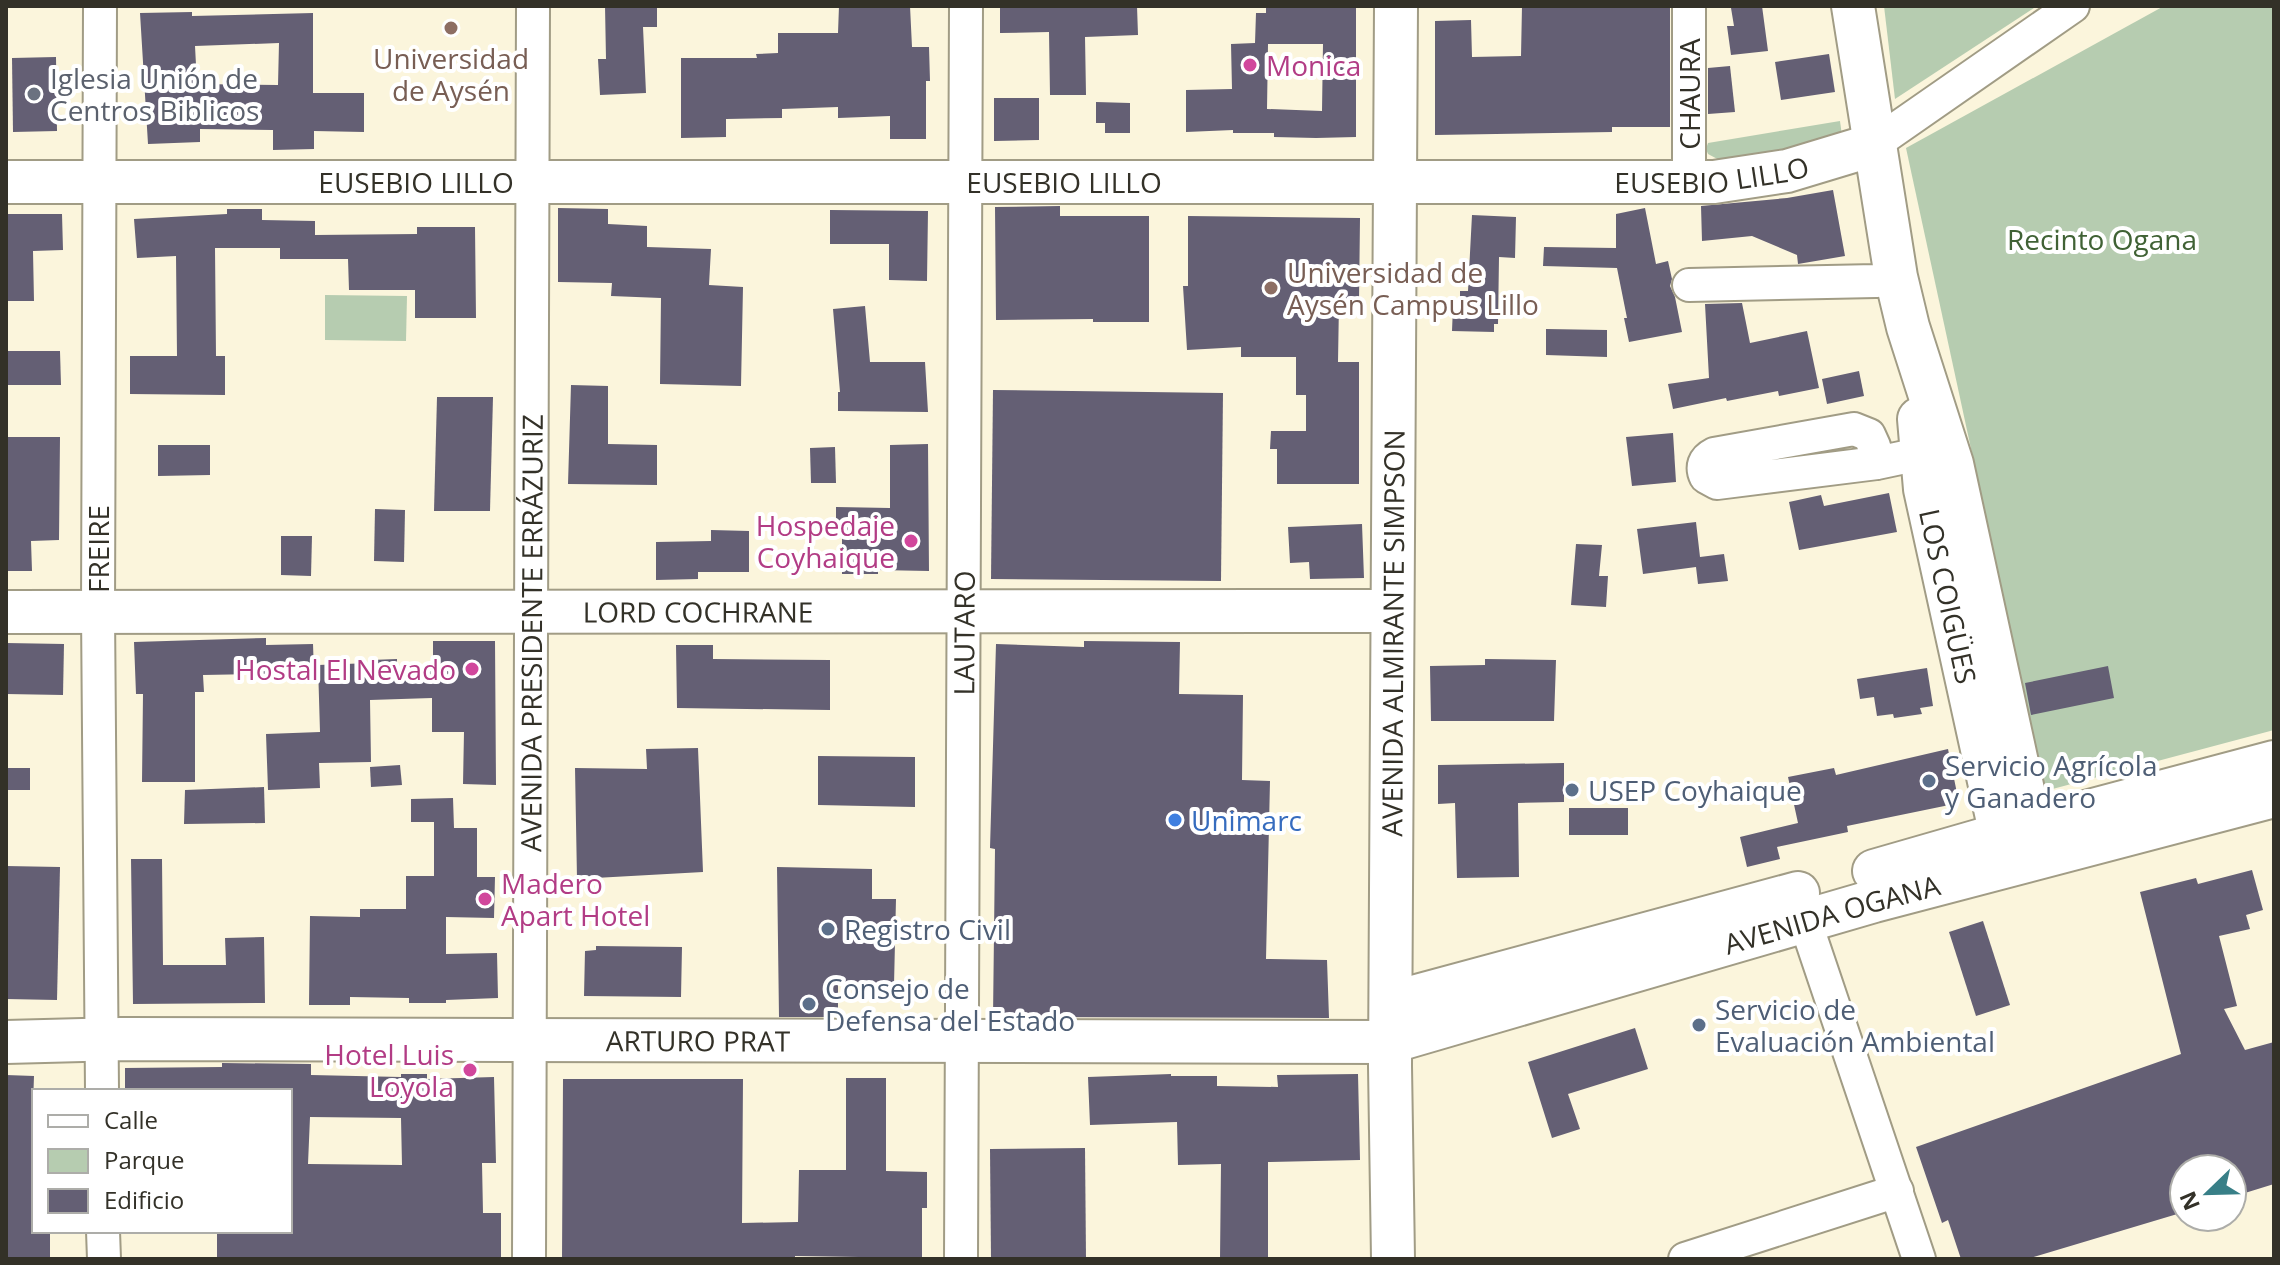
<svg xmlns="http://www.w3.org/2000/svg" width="2280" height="1265" font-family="'Open Sans',sans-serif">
  <rect width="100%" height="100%" fill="#fbf5dc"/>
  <g fill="#b6ccb0">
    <path d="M1884 6H2037L1895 99Z"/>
    <path d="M2164 6H2274V730L2045 791 1906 148Z"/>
    <path d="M1840 121 1842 136 1803 154 1725 163 1708 154 1706 149 1708 143Z"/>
    <path d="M325 295 407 296 406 341 325 340Z"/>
  </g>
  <g fill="#645f74" fill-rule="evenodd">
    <path d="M605 6H657V27H643L646 93 600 95 598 59H606Z"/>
    <path d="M839 6H910L912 47H929L930 81H926V139H890V116L838 118V107L782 109V118L726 119V137L681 138V58H757L756 54 778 53V33H838Z"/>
    <path d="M1000 6H1137L1138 35 1085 37 1086 95H1050L1049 32 1000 33Z"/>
    <path d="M1266 6H1356V137L1316 138 1274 137V133H1233V130L1186 132V90L1232 89 1231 44 1255 43 1256 13H1266ZM1268 44H1323L1322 111 1267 109Z"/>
    <path d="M1522 6H1670V127H1612V132L1435 135V21L1471 20 1472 57 1521 56Z"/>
    <path d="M1762 6 1768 51 1731 55 1727 26H1734L1731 8Z"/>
    <path d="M192 12V16L313 13V93H364V132L314 131V149L273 150V130L200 129V142L148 144 140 13ZM279 43 278 85 197 84 195 46Z"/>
    <path d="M1829 54 1835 92 1781 100 1775 62Z"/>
    <path d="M56 57 57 131 13 132 12 58Z"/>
    <path d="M1730 66 1735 112 1708 114V68Z"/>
    <path d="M994 98H1039V140L994 141Z"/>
    <path d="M1096 102 1130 103V133H1105V123H1096Z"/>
    <path d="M1833 190 1845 256 1798 264 1797 255 1752 236 1702 241 1701 206 1787 198Z"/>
    <path d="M1060 206V216H1149V322H1093V319L996 320 995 207Z"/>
    <path d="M558 208 608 209V224L647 226V247L711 249 709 285 743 287 741 386 660 384 661 298 611 296 612 283 558 282Z"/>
    <path d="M1645 208 1656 264 1668 261 1672 279 1670 286 1675 297 1682 332 1629 342 1624 318H1627L1617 268 1543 266 1544 247 1616 248V214Z"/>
    <path d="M227 209H262V220L315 221V235L417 234V227H475L476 318H415V290H349L348 259H280V248H215L216 356H225V395L130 394V356H177L176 256 137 258 134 219 227 214Z"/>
    <path d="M830 210 928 211 927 281 889 280V244H830Z"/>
    <path d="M6 214H62L63 250 33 251 34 301H6Z"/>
    <path d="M1472 215 1516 217 1515 258 1499 257 1498 324H1494V332L1452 331 1453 306H1460V291H1468Z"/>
    <path d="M1188 216 1360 218 1359 302H1339L1338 362H1359V484H1277V449H1270L1271 431H1306V395H1296V357H1241V347L1187 350 1183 286H1188Z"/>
    <path d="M1742 303 1750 343 1807 331 1819 388 1779 396 1778 391 1727 401 1726 398 1673 409 1668 384 1709 378 1705 304Z"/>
    <path d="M865 306 870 362H925L928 412 838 411V392H840L833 309Z"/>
    <path d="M1546 329 1607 330V357L1546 355Z"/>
    <path d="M6 351H60L61 385H6Z"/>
    <path d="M1859 371 1864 396 1827 404 1822 379Z"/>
    <path d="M571 385 608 386V444L657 445V485L568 484Z"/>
    <path d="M993 390 1223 393 1221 581 991 579Z"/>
    <path d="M437 397H493L490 511H434Z"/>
    <path d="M1673 433 1676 482 1632 486 1626 437Z"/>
    <path d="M6 437H60L59 540 31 541 32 571H6Z"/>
    <path d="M928 444 929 571 878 570V574H842V526H836V507L890 508V445Z"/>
    <path d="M158 445H210V475L158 476Z"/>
    <path d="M835 447 836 483H811L810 448Z"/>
    <path d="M1889 493 1897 532 1799 550 1789 502 1821 495 1824 506Z"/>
    <path d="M375 509 405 510 404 562 374 561Z"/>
    <path d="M1696 522 1700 557 1724 554 1728 581 1698 584 1696 567 1643 574 1637 529Z"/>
    <path d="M1362 524 1364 578 1310 579 1309 562 1290 563 1288 527Z"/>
    <path d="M711 530 749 531V572H698V579L656 580V542L711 541Z"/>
    <path d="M281 536H312L311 576 281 575Z"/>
    <path d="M1576 544 1602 545 1599 576H1608L1606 607 1571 605Z"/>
    <path d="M266 638V645L313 644 314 673 203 675 204 692H195V782H142L143 694H136L134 642Z"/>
    <path d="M433 641H495L496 785 463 784 464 732H432V698L370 700 371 762 319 763 320 788 268 790 266 734 320 732 318 665 371 663V660L397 659V666L433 665Z"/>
    <path d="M1084 641 1180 642 1179 694 1243 695 1242 780 1270 781 1266 959 1327 960 1329 1018 993 1017 995 849 990 848 996 644 1084 647Z"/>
    <path d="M6 643 64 644 63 695 6 694Z"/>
    <path d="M676 645H713V659L830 660V710L677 708Z"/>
    <path d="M1485 659 1556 660 1554 721H1431L1430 666 1485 665Z"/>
    <path d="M2108 666 2114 698 2031 715 2025 683Z"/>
    <path d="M1927 668 1933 706 1920 708 1922 714 1894 718 1893 714 1877 716 1874 697 1860 699 1857 679Z"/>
    <path d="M698 748 703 872 577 879 575 768 647 769 646 749Z"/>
    <path d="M1948 749 1959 803 1847 826 1848 832 1777 847 1780 859 1747 867 1740 837 1798 823 1788 777 1834 768 1836 775Z"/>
    <path d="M818 756 915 757V807L818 805Z"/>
    <path d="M1564 763V802L1518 803 1519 877 1457 878 1455 803 1438 804V765Z"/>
    <path d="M400 765 402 785 371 787 370 767Z"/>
    <rect x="6" y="768" width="24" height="22"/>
    <path d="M264 787 265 823 184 824 185 790Z"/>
    <path d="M453 798 454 828H477V877H495L494 918 446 917V954L497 953 498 998 446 1000V1003H409V998L350 997V1005H309L310 916 360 917V909H406V876H434V822H411V799Z"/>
    <rect x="1569" y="808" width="59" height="27"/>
    <path d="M131 859H162L163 965H226L225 938 264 937 265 1003 133 1004Z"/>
    <path d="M6 866 60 867 57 1000 6 999Z"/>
    <path d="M777 867 872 869V899H896L894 985 838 984V1017H779Z"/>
    <path d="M2252 870 2263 910 2246 915 2250 929 2219 936 2237 1006 2224 1009 2245 1050 2274 1042V1184L2232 1197V1169H2184V1212L2027 1259H1961L1948 1220 1942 1223 1916 1147 2181 1054 2140 892 2196 878 2198 884Z"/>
    <path d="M1983 921 2010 1005 1976 1016 1949 932Z"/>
    <path d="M596 946 682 947 681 997 584 996 585 951 596 950Z"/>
    <path d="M1635 1028 1648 1069 1568 1094 1580 1129 1552 1138 1528 1062Z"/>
    <path d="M222 1063 311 1064V1075L401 1077V1074H427V1079L494 1077 496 1163H482L483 1213H501V1259H217V1231H290V1091H125V1068L222 1067ZM310 1117 401 1118 402 1165 308 1164Z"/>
    <path d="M1171 1074V1076H1217V1086L1278 1087 1277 1075 1358 1074 1360 1160 1268 1162V1259H1220L1221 1164 1178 1165 1177 1122 1090 1125 1088 1077Z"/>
    <path d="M6 1075 34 1076 31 1163H34V1231H50V1259H6Z"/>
    <path d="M846 1078H886V1171L927 1172V1208H922V1258L795 1256V1259H562L563 1079H743L742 1223 798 1222 799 1170H846Z"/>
    <path d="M1085 1148 1086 1259H991L990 1149Z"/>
  </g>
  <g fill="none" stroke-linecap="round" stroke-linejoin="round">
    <g stroke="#a19c85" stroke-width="36">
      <g id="minor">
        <path d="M100 6 98 612 102 1091"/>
        <path d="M1873 145 2073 6"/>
        <path d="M1689 183V6"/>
        <path d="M1689 285 1876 281 1896 277"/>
        <path d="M1877 463 1874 446 1869 435 1854 429 1714 454C1704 459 1701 467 1706 477L1717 483 1877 463 1924 453"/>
        <path d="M1805 921 1919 1259"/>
        <path d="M103 1231 104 1259"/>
        <path id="s1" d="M529 1259 533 6"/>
        <path id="s2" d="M961 1259 966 6"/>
        <path d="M1685 1259 1897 1191"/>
      </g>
    </g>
    <g stroke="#a19c85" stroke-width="46">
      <g id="major">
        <path d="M1853 6 1896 277 1908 327 1952 464 2031 827"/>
        <path id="s3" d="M6 182H1714L1787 171 1873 145"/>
        <path id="s4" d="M1919 419 1925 489 2007 863"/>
        <path id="s5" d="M6 612 1392 611"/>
        <path d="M1874 871 1999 835 2274 762"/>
        <path d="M1391 1003 1798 893"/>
        <path id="s6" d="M6 1042 121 1039 1390 1042 1874 901 2274 796"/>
        <path id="s7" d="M1393 1259 1390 1066 1396 6"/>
      </g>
    </g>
    <use href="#minor" stroke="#fff" stroke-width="32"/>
    <use href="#major" stroke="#fff" stroke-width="42"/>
  </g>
  <g fill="#8d6e63" stroke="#fff" stroke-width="3">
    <circle cx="451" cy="28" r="8"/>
    <circle cx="1271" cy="288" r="8"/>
  </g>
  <g fill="#d1479c" stroke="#fff" stroke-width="3">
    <circle cx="1250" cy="65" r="8"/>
    <circle cx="911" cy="541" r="8"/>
    <circle cx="472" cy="669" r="8"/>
    <circle cx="485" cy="899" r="8"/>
    <circle cx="470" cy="1070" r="8"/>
  </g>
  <circle fill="#6b7280" stroke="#fff" stroke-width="3" cx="34" cy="94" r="8"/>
  <g fill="#5c6f8a" stroke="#fff" stroke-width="3">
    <circle cx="1929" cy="781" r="8"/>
    <circle cx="1572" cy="790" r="8"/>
    <circle cx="828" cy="929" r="8"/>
    <circle cx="809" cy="1004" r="8"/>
    <circle cx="1699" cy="1025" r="8"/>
  </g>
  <circle fill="#3f7fe0" stroke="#fff" stroke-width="3" cx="1175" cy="820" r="8"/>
  <g text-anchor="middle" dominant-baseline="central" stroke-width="8" stroke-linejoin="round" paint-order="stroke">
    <g font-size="28" fill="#785e54" stroke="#fff">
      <text x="451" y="58">Universidad<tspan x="451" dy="32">de Aysén</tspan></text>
      <text x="1287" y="272" text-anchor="start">Universidad de<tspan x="1287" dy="32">Aysén Campus Lillo</tspan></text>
    </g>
    <g font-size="28" fill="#b23c85" stroke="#fff" text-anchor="end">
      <text x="1266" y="65" text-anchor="start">Monica</text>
      <text x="895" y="525">Hospedaje<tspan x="895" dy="32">Coyhaique</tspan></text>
      <text x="456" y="669">Hostal El Nevado</text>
      <text x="501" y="883" text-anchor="start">Madero<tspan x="501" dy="32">Apart Hotel</tspan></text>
      <text x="454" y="1054">Hotel Luis<tspan x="454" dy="32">Loyola</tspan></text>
    </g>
    <g font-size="28" fill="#5b616d" stroke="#fff" text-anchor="start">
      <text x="50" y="78">Iglesia Unión de<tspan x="50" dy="32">Centros Biblicos</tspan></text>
    </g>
    <g font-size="28" fill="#333128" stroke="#fff">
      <text transform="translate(1689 94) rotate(-90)">CHAURA</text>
      <text stroke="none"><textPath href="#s3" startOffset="1706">EUSEBIO LILLO</textPath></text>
      <text stroke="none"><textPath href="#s3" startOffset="410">EUSEBIO LILLO</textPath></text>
      <text stroke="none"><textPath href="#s3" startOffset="1058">EUSEBIO LILLO</textPath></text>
      <text transform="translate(98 549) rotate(-90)">FREIRE</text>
      <text stroke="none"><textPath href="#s4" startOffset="180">LOS COIGÜES</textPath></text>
      <text stroke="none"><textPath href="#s5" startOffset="692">LORD COCHRANE</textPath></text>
      <text stroke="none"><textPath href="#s1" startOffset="626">AVENIDA PRESIDENTE ERRÁZURIZ</textPath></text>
      <text stroke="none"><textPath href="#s2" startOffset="626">LAUTARO</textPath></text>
      <text stroke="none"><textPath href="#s7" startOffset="626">AVENIDA ALMIRANTE SIMPSON</textPath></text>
      <text stroke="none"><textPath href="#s6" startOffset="1844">AVENIDA OGANA</textPath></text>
      <text stroke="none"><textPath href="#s6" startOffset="692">ARTURO PRAT</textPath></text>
    </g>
    <g font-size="28" fill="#406235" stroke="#fff">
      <text x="2102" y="239">Recinto Ogana</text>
    </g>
    <g font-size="28" fill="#4e5e75" stroke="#fff" text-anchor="start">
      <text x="1945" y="765">Servicio Agrícola<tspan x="1945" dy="32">y Ganadero</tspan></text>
      <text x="1588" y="790">USEP Coyhaique</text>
      <text x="844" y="929">Registro Civil</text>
      <text x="825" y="988">Consejo de<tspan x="825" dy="32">Defensa del Estado</tspan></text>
      <text x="1715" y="1009">Servicio de<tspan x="1715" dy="32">Evaluación Ambiental</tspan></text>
    </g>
    <g font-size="28" fill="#366cbe" stroke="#fff" text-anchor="start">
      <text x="1191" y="820">Unimarc</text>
    </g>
  </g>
  <rect width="2280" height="1265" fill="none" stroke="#333128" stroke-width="16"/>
  <rect x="32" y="1089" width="260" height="144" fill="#ffffff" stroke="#adada9" stroke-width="2"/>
  <rect x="48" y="1115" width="40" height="12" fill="#ffffff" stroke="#adada9" stroke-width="2"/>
  <text x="104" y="1129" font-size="24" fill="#333128">Calle</text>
  <rect x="48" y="1149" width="40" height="24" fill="#b6ccb0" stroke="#adada9" stroke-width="2"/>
  <text x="104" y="1169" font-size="24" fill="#333128">Parque</text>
  <rect x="48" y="1189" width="40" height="24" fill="#645f74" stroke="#adada9" stroke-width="2"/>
  <text x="104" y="1209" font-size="24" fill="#333128">Edificio</text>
  <g transform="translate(2208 1193) rotate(247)"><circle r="38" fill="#ffffff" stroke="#adada9" stroke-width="2"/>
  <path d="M0-6L14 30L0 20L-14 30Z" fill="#387f87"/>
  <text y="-12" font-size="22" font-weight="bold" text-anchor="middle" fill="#333128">N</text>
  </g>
</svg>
